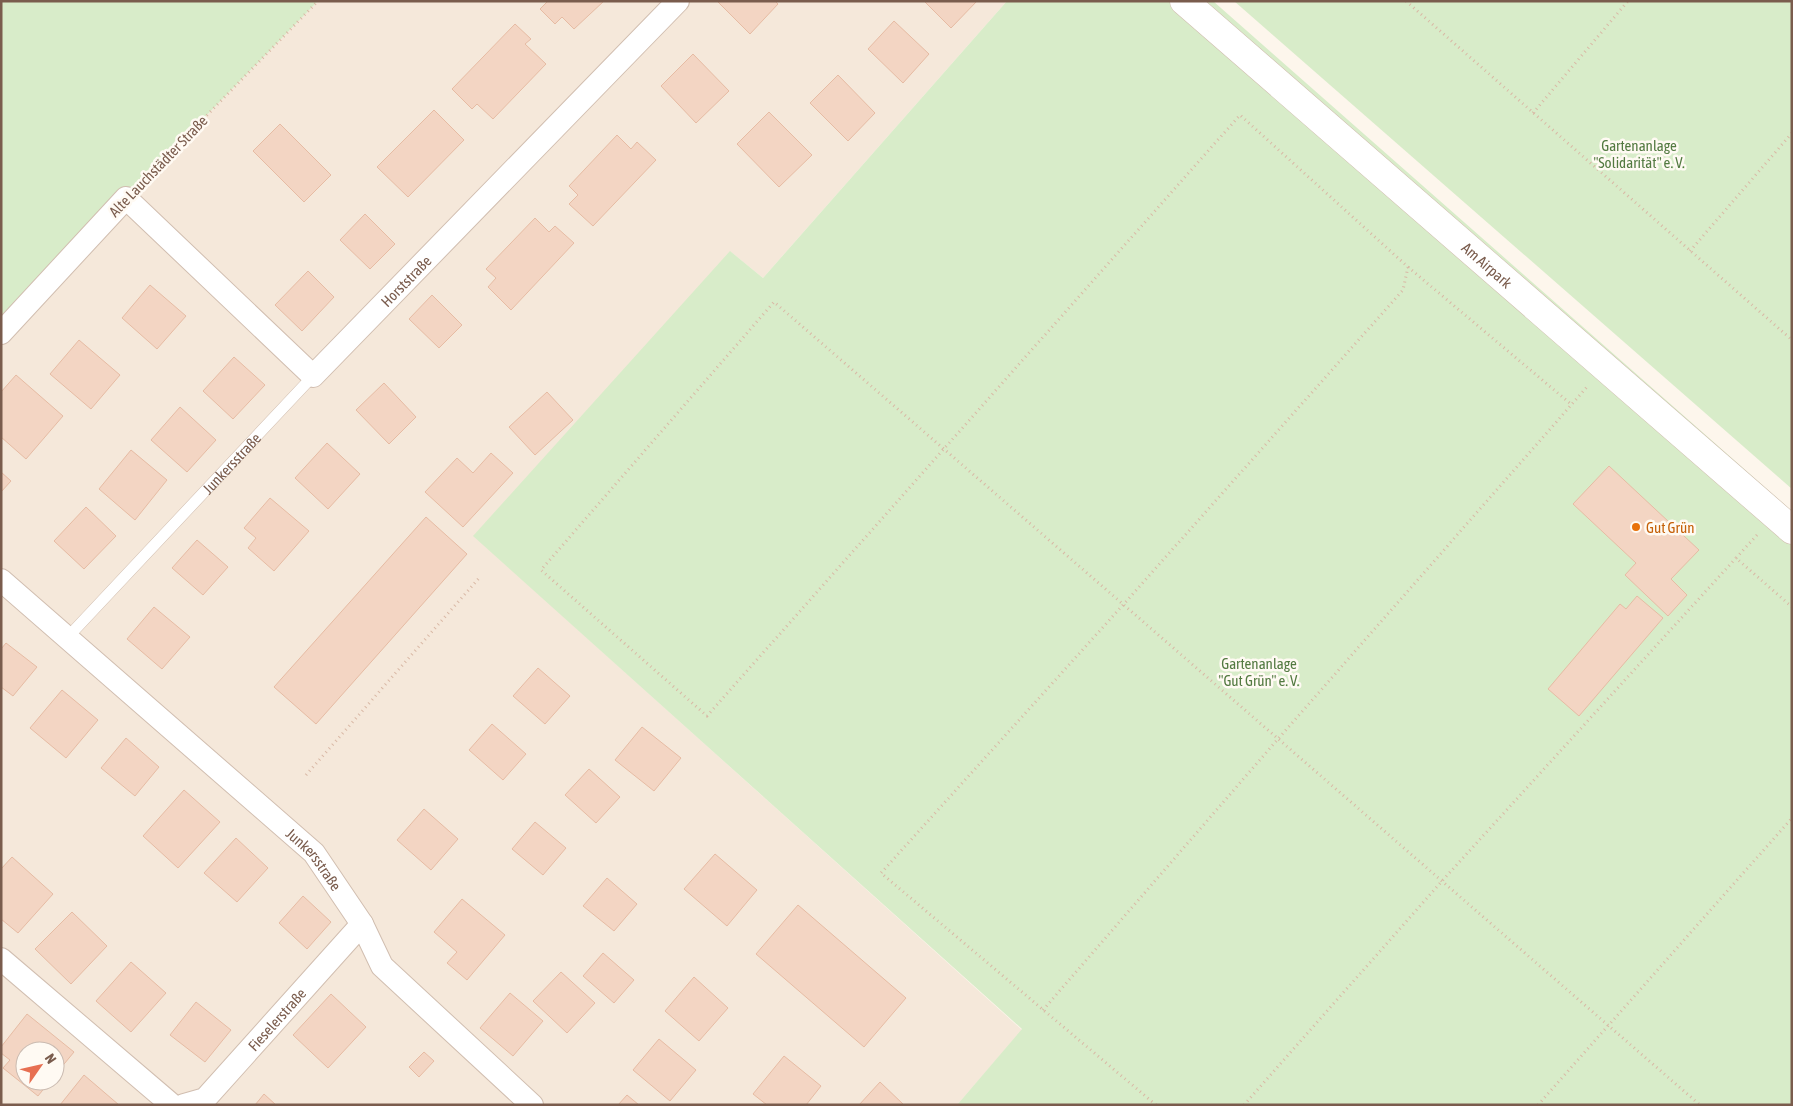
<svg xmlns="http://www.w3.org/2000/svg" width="1793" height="1106" font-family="'Asap Condensed',sans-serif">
  <rect width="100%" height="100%" fill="#fdf6ec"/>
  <path fill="#f5e8da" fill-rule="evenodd" d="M318 1H1007L763 278 731 252 474 536 1022 1030 957 1105H1V333L126 198ZM25 1051H55V1081H25Z"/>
  <g fill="#d8ecc9">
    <path d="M1 1H318L126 198 1 333Z"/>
    <path d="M1007 1H1213L1792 511V1105H957L1022 1029 473 536 730 251 763 278Z"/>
    <path d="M1234 1H1792V489Z"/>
  </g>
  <g fill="#f3d5c3" stroke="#e6bba3">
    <path d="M548 1H604L574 29 562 17 555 24 540 9Z"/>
    <path d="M719 1H775L778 4 750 34 718 2Z"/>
    <path d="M924 1H977L951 28Z"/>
    <path d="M894 21 929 54 903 83 868 49Z"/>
    <path d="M515 24 531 39 525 44 546 64 493 119 477 104 472 109 452 89Z"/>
    <path d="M693 54 729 91 696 123 661 86Z"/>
    <path d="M838 75 875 113 848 141 810 103Z"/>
    <path d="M434 110 464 140 408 197 377 167Z"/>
    <path d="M769 112 812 155 779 187 737 144Z"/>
    <path d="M280 124 331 175 304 202 253 151Z"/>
    <path d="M617 135 631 149 637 142 656 160 593 226 569 204 578 195 569 186Z"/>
    <path d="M365 214 395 244 370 269 340 240Z"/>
    <path d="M535 218 549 232 555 226 574 243 511 310 488 287 496 278 486 269Z"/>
    <path d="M308 271 334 297 302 331 275 305Z"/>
    <path d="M150 285 186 316 157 349 122 318Z"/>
    <path d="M432 295 462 325 439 348 409 319Z"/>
    <path d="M79 340 120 375 91 409 50 374Z"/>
    <path d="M234 357 265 385 233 419 203 391Z"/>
    <path d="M16 375 63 416 26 459 1 437V392Z"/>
    <path d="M384 383 416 417 389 444 356 410Z"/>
    <path d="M547 392 573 420 535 455 509 427Z"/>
    <path d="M180 407 216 440 187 472 151 440Z"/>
    <path d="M327 443 360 474 328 509 295 478Z"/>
    <path d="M131 450 167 480 135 520 99 489Z"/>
    <path d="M491 453 513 473 463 527 425 492 457 458 473 473Z"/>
    <path d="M1609 466 1699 550 1671 579 1687 595 1668 616 1625 575 1636 563 1573 504Z"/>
    <path d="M1 472 11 481 1 492Z"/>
    <path d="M270 498 309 531 274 571 248 548 256 538 244 528Z"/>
    <path d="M86 507 116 536 84 569 54 541Z"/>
    <path d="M426 517 467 554 316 724 274 687Z"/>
    <path d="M197 540 228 567 203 595 172 568Z"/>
    <path d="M1637 596 1663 618 1579 716 1548 689 1620 604 1626 609Z"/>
    <path d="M154 607 190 637 162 669 127 639Z"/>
    <path d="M6 643 37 667 13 696 1 687V649Z"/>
    <path d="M538 668 570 696 545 724 513 696Z"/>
    <path d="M62 690 98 720 66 758 30 728Z"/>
    <path d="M492 724 526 754 503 780 469 750Z"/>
    <path d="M642 727 681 758 654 791 615 760Z"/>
    <path d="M126 738 159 767 135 796 101 768Z"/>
    <path d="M589 769 620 797 596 823 565 795Z"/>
    <path d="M184 790 220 822 178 868 143 836Z"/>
    <path d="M424 809 458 839 431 870 397 840Z"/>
    <path d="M535 822 566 848 543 875 512 849Z"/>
    <path d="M236 838 268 868 237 902 204 873Z"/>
    <path d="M715 854 757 890 727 926 684 889Z"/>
    <path d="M12 857 53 894 18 933 1 919V869Z"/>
    <path d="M607 878 637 904 614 931 583 906Z"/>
    <path d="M303 896 331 922 307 949 279 923Z"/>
    <path d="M462 899 505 935 467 980 447 963 457 952 434 932Z"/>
    <path d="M798 905 906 998 864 1047 756 954Z"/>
    <path d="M72 912 107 946 71 984 35 949Z"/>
    <path d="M603 953 634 980 614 1003 583 976Z"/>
    <path d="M131 962 166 993 131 1032 96 1001Z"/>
    <path d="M561 972 595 1003 567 1033 533 1001Z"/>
    <path d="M694 977 728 1008 699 1041 665 1011Z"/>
    <path d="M510 993 543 1021 513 1056 480 1028Z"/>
    <path d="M331 994 366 1027 328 1068 293 1035Z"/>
    <path d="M196 1002 231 1030 205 1062 170 1035Z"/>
    <path d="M27 1014 74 1052 55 1075V1051H25V1081H50L38 1096 3 1068 10 1060 1 1053V1047Z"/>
    <path d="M659 1039 696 1070 670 1101 633 1070Z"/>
    <path d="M424 1052 434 1061 419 1077 409 1067Z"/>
    <path d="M784 1056 821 1086 806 1105H767L753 1094Z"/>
    <path d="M84 1075 119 1105H60Z"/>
    <path d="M880 1082 904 1105H859Z"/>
    <path d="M264 1094 276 1105H255Z"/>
    <path d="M627 1095 639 1105H618Z"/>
  </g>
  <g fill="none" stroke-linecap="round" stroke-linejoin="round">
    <g stroke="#d1beb0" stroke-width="12">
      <g id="service">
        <path id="s1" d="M67 638 313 376"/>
      </g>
    </g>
    <g stroke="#d1beb0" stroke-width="24">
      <g id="minor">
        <path id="s2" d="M1 333 126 198 313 376 678 1"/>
        <path id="s3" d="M1 580 314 853 362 924 382 966 532 1105"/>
        <path d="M1 959 172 1105"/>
        <path id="s4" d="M184 1105 205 1099 362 924"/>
      </g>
    </g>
    <g stroke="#d1beb0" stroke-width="29">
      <g id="tertiary">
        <path id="s5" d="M1184 1 1792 530"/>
      </g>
    </g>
    <g stroke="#d9b8a5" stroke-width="3" stroke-dasharray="1 4" stroke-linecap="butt">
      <path d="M1406 1 1792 340"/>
      <path d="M1533 113 1628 1"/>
      <path d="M144 180 318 1"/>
      <path d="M1690 251 1792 133"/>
      <path d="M1408 267 1572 405"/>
      <path d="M1757 535 1736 558 1792 607"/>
      <path d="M306 775 480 577"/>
      <path d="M1043 1010 1278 739 1587 387"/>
      <path d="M1156 1105 881 873 1123 605 1403 290 1408 267 1240 115 707 716 541 570 774 302C1083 569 1391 837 1700 1105"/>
      <path d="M1244 1105 1442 881 1736 558"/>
      <path d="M1538 1105 1792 818"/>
    </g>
    <use href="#service" stroke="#fff" stroke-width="11"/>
    <use href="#minor" stroke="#fff" stroke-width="22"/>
    <use href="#tertiary" stroke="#fff" stroke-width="28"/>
  </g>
  <circle fill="#e8710a" stroke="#fffaf3" stroke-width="2" cx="1636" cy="527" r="5"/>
  <g text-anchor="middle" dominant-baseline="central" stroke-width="5" stroke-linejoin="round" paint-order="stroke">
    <g font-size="15" fill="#537a41" stroke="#fffaf3">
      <text x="1639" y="145">Gartenanlage<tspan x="1639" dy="17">"Solidarität" e. V.</tspan></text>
      <text x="1259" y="663">Gartenanlage<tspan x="1259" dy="17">"Gut Grün" e. V.</tspan></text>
    </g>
    <g font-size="15" fill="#7a5c4d" stroke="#fffaf3">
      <text transform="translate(158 166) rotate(-46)">Alte Lauchstädter Straße</text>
      <text stroke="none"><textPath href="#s5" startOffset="402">Am Airpark</textPath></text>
      <text stroke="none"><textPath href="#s2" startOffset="575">Horststraße</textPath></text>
      <text stroke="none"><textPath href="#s1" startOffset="240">Junkersstraße</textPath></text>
      <text stroke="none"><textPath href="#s3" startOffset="420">Junkersstraße</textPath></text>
      <text stroke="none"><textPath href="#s4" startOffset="129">Fieselerstraße</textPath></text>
    </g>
    <g font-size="15" fill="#c56008" stroke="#fffaf3" text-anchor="start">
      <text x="1646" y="527">Gut Grün</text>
    </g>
  </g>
  <rect width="1793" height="1106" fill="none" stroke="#7a5c4d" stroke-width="5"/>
  <g transform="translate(40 1066) rotate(56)"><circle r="24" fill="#fffaf3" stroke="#cabbb1"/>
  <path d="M0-4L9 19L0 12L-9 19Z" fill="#e76f51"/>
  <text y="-8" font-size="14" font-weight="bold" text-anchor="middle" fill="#7a5c4d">N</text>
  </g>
</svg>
